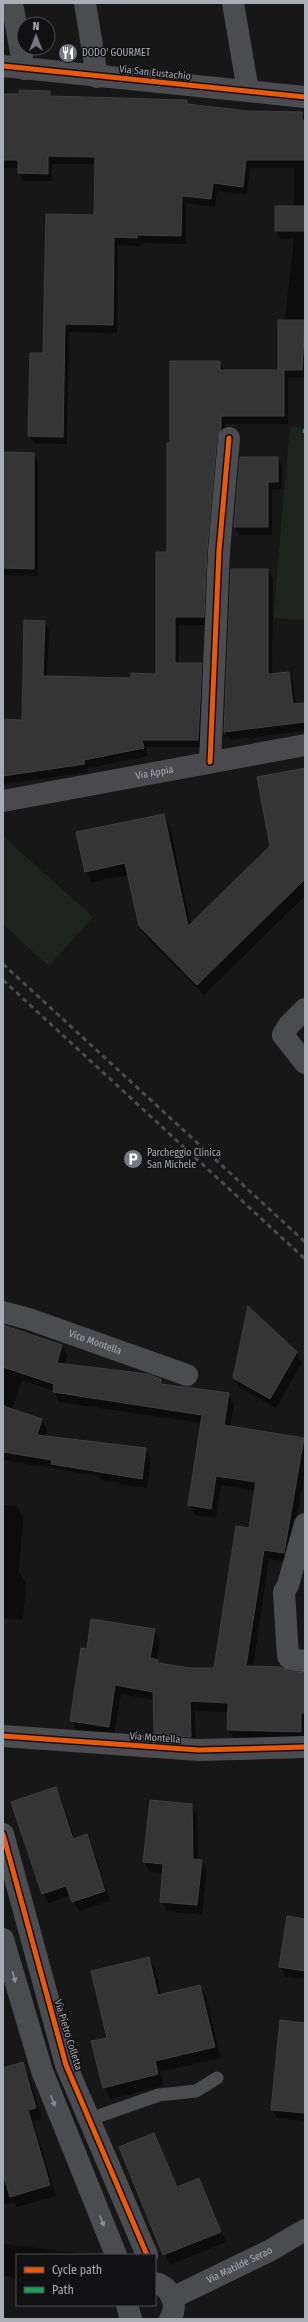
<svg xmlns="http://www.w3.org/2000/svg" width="308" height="2322" font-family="'Fira Sans Condensed',sans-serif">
  <rect width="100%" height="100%" fill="#171717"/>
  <g fill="#1d241e">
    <path d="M290 426 305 428V620L273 618Z"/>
    <path d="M3 836 93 917 49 966 3 924Z"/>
  </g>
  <g fill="#0007">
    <path d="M49 92 53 97 186 101 189 105 248 112 302 113 305 118V377H288V424H225L208 625H179V664H201L206 672 203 747H146L148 756 88 768 89 772 3 784V720L23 721 45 622 49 630 47 678 132 679 157 675 168 553 171 444 219 362 224 371H279L294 239H280L276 231 294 207V168H250L247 194 217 191 215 207 186 203V244L141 243V246L118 245 117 333 69 332 67 444 34 443 29 435 95 216 96 164H52V181H23L19 173V168H3V95Z"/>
    <path d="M3 453 33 454 38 462V576L3 575Z"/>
    <path d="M241 458H278L282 466V489H272V535H239L235 527Z"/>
    <path d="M268 570 273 579 272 675 288 673 293 682 296 705 305 704V731L230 740 225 731Z"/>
    <path d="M305 769V896L204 995 146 937 140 925 129 875 92 882 86 871 164 815 170 826 191 925 271 846Z"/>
    <path d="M3 1327 62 1346 68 1356 65 1365 161 1380 164 1385 228 1394 234 1404 230 1427 303 1438 305 1442V1470L289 1562 269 1559 253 1667 273 1677 305 1674V1742L234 1739 228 1730 229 1712 195 1711 196 1746 160 1744 155 1734 154 1700 121 1694 114 1737 77 1731 71 1721 88 1650 154 1630 160 1640 157 1660 160 1664 191 1669H215L249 1529 255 1491 221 1485 216 1518 195 1515 189 1505 201 1423 59 1402 54 1391 22 1380 12 1410 42 1420 47 1430 45 1437 145 1449 151 1459 147 1488 118 1484 117 1482 101 1480 99 1476 3 1460Z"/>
    <path d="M296 1353 302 1363 276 1408 240 1388 234 1378Z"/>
    <path d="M3 1505 17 1506 23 1517 19 1572 26 1583 23 1620 3 1618Z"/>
    <path d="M56 1788 61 1798 75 1839 86 1835 92 1845 110 1901 79 1911 71 1896 48 1903 43 1893Z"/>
    <path d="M191 1805 197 1815 198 1861H201L207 1870 202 1915 166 1911 161 1901 164 1873 150 1872 144 1862Z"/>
    <path d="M305 1920V1979L286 1977 280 1967Z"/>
    <path d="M149 1958 155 1969 161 1995 200 1986 206 1997 221 2058 160 2072 164 2086 110 2099 104 2087Z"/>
    <path d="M305 2024V2121L277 2118 272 2109Z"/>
    <path d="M22 2064 29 2075 42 2119 33 2121 56 2196 17 2207 14 2202 3 2205V2069Z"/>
    <path d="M154 2134 178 2188 199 2179 226 2242 170 2265 120 2148Z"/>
    <path d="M3 2244 95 2255H17V2278L3 2276Z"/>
  </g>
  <g fill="#353536" stroke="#3f4043">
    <path d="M19 90 50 91V96L187 100V104L248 111 302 112V120H305V160H246L243 187 213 183 211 199 182 196 181 236 137 235V238L114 237 113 325 65 324 63 437 28 436 30 353H43L46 214 94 215 95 157 48 156V174L18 173V160H3V94H19Z"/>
    <rect x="275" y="206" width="30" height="25"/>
    <path d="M278 320H305L302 370H284V416H221V429L217 437 207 550 204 617H175V663H202L198 740H142L144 748 84 760 85 764 3 776V719L22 720 24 620 45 621 43 676 131 678V673L156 674V552H167V443H170V361H220V370H278Z"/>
    <path d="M3 452 34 453V569L3 568Z"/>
    <path d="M240 457H278V482H268V527H234Z"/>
    <path d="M231 569H268V674L289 672 293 704 305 703V722L224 732Z"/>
    <path d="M305 768V879L197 985 139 926 125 863 85 872 76 832 164 814 188 926 270 846 257 777Z"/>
    <path d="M248 1306 297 1352 270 1399 233 1378Z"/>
    <path d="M3 1325 62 1345 57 1363 148 1374 161 1379V1384L229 1393 224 1425 304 1438 284 1553 264 1550 246 1666 280 1667 288 1671 305 1673V1713H301V1732L227 1730 228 1703 190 1701 191 1737 154 1734 153 1692 115 1685 109 1727 70 1721 81 1648 87 1649 91 1619 155 1629 150 1658 158 1660V1663L191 1668H214L236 1526 249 1528 256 1482 216 1476 211 1509 188 1505 202 1415 53 1392 54 1384 3 1367Z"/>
    <path d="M3 1406 42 1419 37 1435 146 1448 142 1479 51 1464 52 1460 3 1452Z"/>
    <path d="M56 1787 73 1839 87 1834 105 1891 72 1902 66 1886 42 1894 11 1802Z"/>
    <path d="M150 1800 192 1804 193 1859 202 1860 197 1905 160 1902 163 1864 143 1862Z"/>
    <path d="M287 1916 305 1919V1971L279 1967Z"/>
    <path d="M149 1957 158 1995 200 1985 215 2047 155 2061 158 2074 103 2088 91 2041 107 2038 91 1971Z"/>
    <path d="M280 2020 305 2023V2113L271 2110Z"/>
    <path d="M23 2062 36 2108 28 2110 50 2185 10 2197 3 2174V2068Z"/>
    <path d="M154 2133 177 2187 199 2178 221 2232 163 2255 119 2147Z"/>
  </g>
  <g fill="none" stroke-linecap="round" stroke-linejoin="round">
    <path stroke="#4b4c50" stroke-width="13" d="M90 2119 159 2095 196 2091 217 2078"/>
    <g stroke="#4b4c50" stroke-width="22">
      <path d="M12 3 24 69"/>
      <path d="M85 3 97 77"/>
      <path d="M233 3 248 91"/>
      <path d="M3 66 305 97"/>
      <path d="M210 762 219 551 229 438"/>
      <path d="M305 1009 289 1025 283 1035 305 1063"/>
      <path id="s1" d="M3 1312 29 1319 187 1375"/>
      <path d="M305 1524 288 1585 284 1592 288 1656 290 1659 305 1661"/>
      <path d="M3 1736 199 1750 305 1747"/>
      <path d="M3 1834 66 2065 147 2255"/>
      <path d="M3 1939 42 2071 116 2255"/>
      <path d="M155 2283C171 2286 179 2306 170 2319"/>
      <path id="s2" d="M172 2298 269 2251 305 2230"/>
      <path d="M127 2305 131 2319"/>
    </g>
    <path stroke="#4a4a4e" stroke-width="22" id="s3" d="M3 801 305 745"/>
    <g stroke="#4b4c4f" stroke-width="3" stroke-dasharray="5 4" stroke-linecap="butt">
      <path d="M3 964 305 1242"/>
      <path d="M3 980 305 1259"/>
    </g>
    <path stroke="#1a9f57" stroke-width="4" stroke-dasharray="8 4" stroke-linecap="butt" d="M305 429V433"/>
    <g stroke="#111113" stroke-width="8">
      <g id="cycleway">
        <path d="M3 66 305 97"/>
        <path d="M210 762 219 551 229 438"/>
        <path d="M3 1736 199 1750 305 1747"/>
        <path d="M3 1834 66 2065 147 2255"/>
      </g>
    </g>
    <use href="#cycleway" stroke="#e8590c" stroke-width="5"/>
  </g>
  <defs><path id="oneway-solid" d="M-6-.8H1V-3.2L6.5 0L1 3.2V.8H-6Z"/></defs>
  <g fill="#8c9099">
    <use href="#oneway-solid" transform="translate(14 1977) rotate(74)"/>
    <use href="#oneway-solid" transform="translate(53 2101) rotate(68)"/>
    <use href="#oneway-solid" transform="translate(102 2221) rotate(68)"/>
  </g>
  <defs>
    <g id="restaurant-disc" transform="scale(1)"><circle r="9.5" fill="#757880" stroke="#111113"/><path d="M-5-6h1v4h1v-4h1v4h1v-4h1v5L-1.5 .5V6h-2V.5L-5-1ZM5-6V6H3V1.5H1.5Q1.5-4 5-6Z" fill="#fff"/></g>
    <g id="parking-disc" transform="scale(1)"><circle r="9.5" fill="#757880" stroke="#111113"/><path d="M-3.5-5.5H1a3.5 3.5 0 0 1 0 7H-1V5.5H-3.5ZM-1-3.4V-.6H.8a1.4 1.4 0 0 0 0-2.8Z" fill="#fff"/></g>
  </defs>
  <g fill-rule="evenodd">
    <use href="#restaurant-disc" x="68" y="53"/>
    <use href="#parking-disc" x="133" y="1159"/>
  </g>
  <g text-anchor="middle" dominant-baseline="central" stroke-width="3" stroke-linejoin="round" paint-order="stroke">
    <g font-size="10" fill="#a8adb8" stroke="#111113" text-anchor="start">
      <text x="82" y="53">DODO' GOURMET</text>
      <text x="147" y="1153">Parcheggio Clinica<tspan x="147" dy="12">San Michele</tspan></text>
    </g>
    <g font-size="10" fill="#a8adb8" stroke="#111113">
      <text transform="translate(155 73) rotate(6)">Via San Eustachio</text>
      <text stroke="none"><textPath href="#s3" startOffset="154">Via Appia</textPath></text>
      <text stroke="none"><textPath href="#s1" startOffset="97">Vico Montella</textPath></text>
      <text transform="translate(155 1738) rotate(4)">Via Montella</text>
      <text transform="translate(68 2035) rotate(73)">Via Pietro Colletta</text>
      <text stroke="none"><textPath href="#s2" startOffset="75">Via Matilde Serao</textPath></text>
    </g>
  </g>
  <rect width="308" height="2322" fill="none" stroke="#a8adb8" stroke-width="8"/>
  <rect x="16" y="2254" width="140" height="52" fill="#111113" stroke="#4d4f55"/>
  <rect x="24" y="2267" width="20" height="6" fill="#e8590c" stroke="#4d4f55"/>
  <text x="52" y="2274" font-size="12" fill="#a8adb8">Cycle path</text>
  <rect x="24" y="2287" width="20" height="6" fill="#1a9f57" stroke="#4d4f55"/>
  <text x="52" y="2294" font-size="12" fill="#a8adb8">Path</text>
  <g transform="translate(36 36)"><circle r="19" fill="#111113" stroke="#4d4f55"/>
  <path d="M0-3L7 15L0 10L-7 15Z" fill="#757880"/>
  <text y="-6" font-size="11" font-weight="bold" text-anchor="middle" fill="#a8adb8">N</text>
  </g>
</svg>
